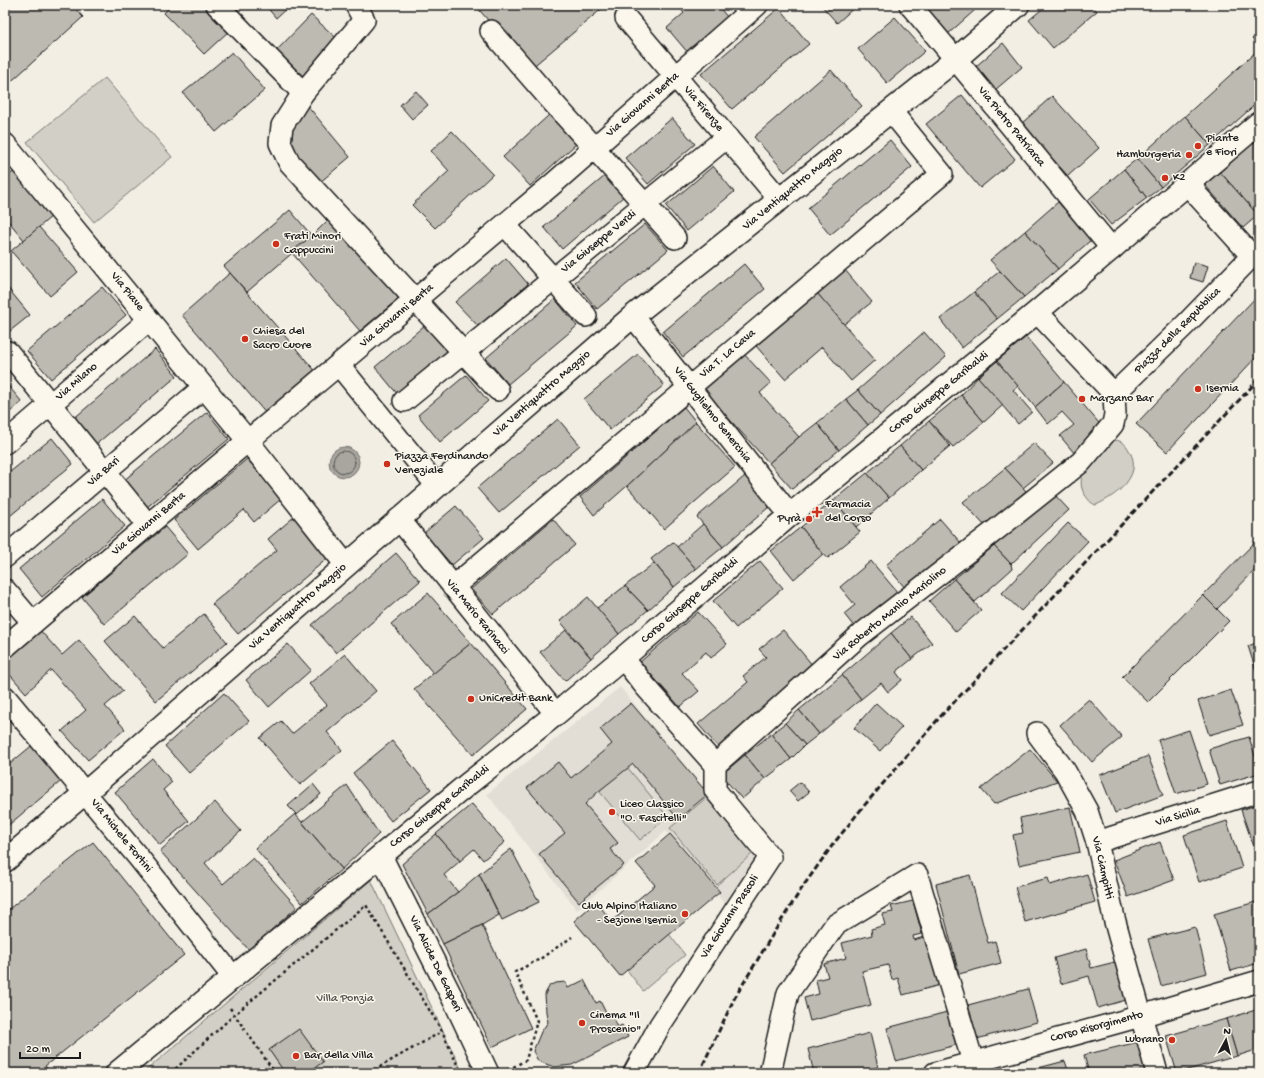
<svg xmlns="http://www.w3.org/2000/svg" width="1264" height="1078" font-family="'Gochi Hand',sans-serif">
  <rect width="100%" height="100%" fill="#f2eee4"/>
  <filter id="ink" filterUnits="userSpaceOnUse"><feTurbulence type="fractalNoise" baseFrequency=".025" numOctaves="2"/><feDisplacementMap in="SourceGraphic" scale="8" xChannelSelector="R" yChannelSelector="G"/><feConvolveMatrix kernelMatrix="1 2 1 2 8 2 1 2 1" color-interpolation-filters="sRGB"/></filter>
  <g filter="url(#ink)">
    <path fill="#e2ded5" d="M620 687 759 855 727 907 666 831 577 910 487 794Z"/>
    <g fill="#d2cfc6" stroke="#777671">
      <path d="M105 78 172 157 94 222 27 142Z"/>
      <path d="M1111 440C1121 440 1125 442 1130 452 1143 476 1116 496 1096 505 1090 503 1089 500 1085 495 1071 474 1098 453 1111 440Z"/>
      <path d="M627 767 668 817 640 840 599 791Z"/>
      <path d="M706 798 753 853 717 885 670 828Z"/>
      <path d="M371 880 463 1073H143Z"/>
      <path d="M669 934 685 955 643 991 627 970Z"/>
    </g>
    <circle fill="#a9a6a0" stroke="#716f6b" cx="344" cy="462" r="15"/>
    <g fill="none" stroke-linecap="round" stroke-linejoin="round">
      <circle stroke="#545351" stroke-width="1" cx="344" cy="462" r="11"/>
    </g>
    <g fill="#bdbab1" stroke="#1c1c1c">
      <path d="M6 5H72L83 17 5 87Z"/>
      <path d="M171 5H206L230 30 204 54 164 13Z"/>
      <path d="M265 5H290L276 18Z"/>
      <path d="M475 5H604L605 6 530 69Z"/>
      <path d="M677 5H717L729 19 689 54 667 28 684 13Z"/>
      <path d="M821 5H857L837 23Z"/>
      <path d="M928 5H970L975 10 948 34 925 7Z"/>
      <path d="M970 5H981L975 10Z"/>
      <path d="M1047 5H1091L1097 11 1053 48 1029 20Z"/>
      <path d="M779 8 809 44 732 109 701 74Z"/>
      <path d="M311 15 343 44 308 81 276 51Z"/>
      <path d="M895 17 925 51 887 83 858 49Z"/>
      <path d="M1259 32V46L1252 39Z"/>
      <path d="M1003 43 1022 67 995 90 975 67Z"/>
      <path d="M1259 49V101L1210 145 1185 116Z"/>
      <path d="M232 52 265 90 216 132 183 93Z"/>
      <path d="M831 70 862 106 785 172 754 137Z"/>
      <path d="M416 91 428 105 412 119 400 105Z"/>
      <path d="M962 95 1015 159 980 188 926 124Z"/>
      <path d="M1052 96 1099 148 1068 176 1021 124Z"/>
      <path d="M307 105 350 157 319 183 287 146 290 120Z"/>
      <path d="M549 115 576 144 530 186 503 157Z"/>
      <path d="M1185 116 1210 145 1161 187 1137 159Z"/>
      <path d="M672 118 695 144 648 184 625 158Z"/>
      <path d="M452 131 493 174 435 228 412 205 449 171 431 151Z"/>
      <path d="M1259 138V216L1220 172Z"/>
      <path d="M890 140 912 167 830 235 808 208Z"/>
      <path d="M1137 159 1161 187 1147 198 1124 169Z"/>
      <path d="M713 166 734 192 687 231 666 206Z"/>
      <path d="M1124 169 1147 198 1111 225 1089 199Z"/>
      <path d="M13 172 52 216 24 240 5 217V179Z"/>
      <path d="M1220 172 1258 215 1243 228 1205 185Z"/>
      <path d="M605 176 623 197 562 249 544 227Z"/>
      <path d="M1058 202 1091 240 1058 269 1025 231Z"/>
      <path d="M290 210 312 236 247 292 224 266Z"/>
      <path d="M330 218 399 298 360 331 291 252 312 236Z"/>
      <path d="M645 224 668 250 597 309 575 282Z"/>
      <path d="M39 227 78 272 50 296 11 251Z"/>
      <path d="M1025 231 1058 269 1024 297 990 260Z"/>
      <path d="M506 258 528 284 478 326 455 302Z"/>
      <path d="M1194 262 1208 266 1203 282 1190 278Z"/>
      <path d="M744 264 765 289 683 357 663 332Z"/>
      <path d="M845 270 872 302 843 325 817 293Z"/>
      <path d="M1000 271 1024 297 997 319 974 292Z"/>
      <path d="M230 273 318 374 268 416 182 315Z"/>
      <path d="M7 287 30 315 5 335V289Z"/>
      <path d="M102 287 126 315 51 379 27 351Z"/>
      <path d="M974 292 997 319 962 348 940 319Z"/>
      <path d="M817 293 875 360 851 381 822 347 785 379 756 346Z"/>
      <path d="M1259 294V354L1167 452 1136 424Z"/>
      <path d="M555 299 577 326 508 384 486 358Z"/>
      <path d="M425 325 449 353 399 396 375 367Z"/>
      <path d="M924 332 946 357 880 415 858 390Z"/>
      <path d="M1026 337 1064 382 1035 407 997 361Z"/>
      <path d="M155 349 177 376 94 446 72 420Z"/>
      <path d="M743 353 771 383 760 393 799 437 769 463 703 390Z"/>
      <path d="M638 354 664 385 610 430 584 399Z"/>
      <path d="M997 361 1018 386 1013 390 1032 412 1018 424 978 377Z"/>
      <path d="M466 375 488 401 440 442 418 415Z"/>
      <path d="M978 377 1003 405 984 422 961 395Z"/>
      <path d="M5 382 22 402 5 416Z"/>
      <path d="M1064 382 1104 429 1075 454 1060 436 1074 425 1062 412 1048 424 1035 407Z"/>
      <path d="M858 390 880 415 868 425 846 399Z"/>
      <path d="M961 395 984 422 953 447 929 421Z"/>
      <path d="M846 399 868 425 839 450 817 423Z"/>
      <path d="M684 407 696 422 627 486 594 515 580 497Z"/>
      <path d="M207 412 229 439 146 508 123 481Z"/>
      <path d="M558 419 580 445 499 513 477 488Z"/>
      <path d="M929 421 950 446 921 470 900 446Z"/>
      <path d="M696 422 735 467 664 529 627 486Z"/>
      <path d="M817 423 839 450 792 489 769 463 799 437Z"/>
      <path d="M52 438 73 464 5 520V476Z"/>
      <path d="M1034 443 1053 463 1023 488 1005 468Z"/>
      <path d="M900 446 921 470 889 498 867 473Z"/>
      <path d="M247 459 281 499 254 522 244 510 198 549 174 520Z"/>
      <path d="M1005 468 1026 491 985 526 963 502Z"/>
      <path d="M867 473 889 498 856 527 834 500Z"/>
      <path d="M745 476 770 506 723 547 697 517Z"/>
      <path d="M1053 493 1069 510 1011 564 994 546Z"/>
      <path d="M102 499 125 526 42 597 19 569Z"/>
      <path d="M834 500 860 532 828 558 823 554 801 527Z"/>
      <path d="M456 506 484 538 452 565 424 533Z"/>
      <path d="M295 516 329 557 238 634 212 604 277 550 268 539Z"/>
      <path d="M553 519 575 545 493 614 471 589Z"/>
      <path d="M940 519 961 543 906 589 886 565Z"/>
      <path d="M1068 523 1088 541 1021 611 1002 593Z"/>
      <path d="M703 524 723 547 696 569 677 547Z"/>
      <path d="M165 527 188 554 104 624 82 597Z"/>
      <path d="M801 527 823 554 794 579 771 551Z"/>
      <path d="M1259 538V566L1217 609 1203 595Z"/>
      <path d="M673 542 696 569 674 587 651 559Z"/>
      <path d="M994 546 1011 564 1012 569 975 602 954 579Z"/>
      <path d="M396 553 420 581 336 653 312 625Z"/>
      <path d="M760 561 783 588 736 628 713 601Z"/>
      <path d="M871 561 898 593 856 629 844 614 855 605 840 587Z"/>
      <path d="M654 563 674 587 648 610 625 586Z"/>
      <path d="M954 579 981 610 956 632 929 601Z"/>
      <path d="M625 586 648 610 619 634 597 608Z"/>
      <path d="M428 593 471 643 434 674 391 624Z"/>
      <path d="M1203 595 1229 621 1148 702 1122 677Z"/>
      <path d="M588 597 619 634 591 658 560 621Z"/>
      <path d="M698 612 727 644 711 658 706 652 682 673 699 691 680 707 640 662Z"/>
      <path d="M204 614 227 642 156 701 105 641 135 616 163 648Z"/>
      <path d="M911 617 932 643 912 659 891 633Z"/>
      <path d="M38 628 62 655 79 640 123 691 105 706 125 729 88 760 62 731 86 710 51 670 26 693 5 669V657Z"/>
      <path d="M566 630 591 658 565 681 540 652Z"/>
      <path d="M783 630 814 667 719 748 698 724 748 682 743 676 766 657 759 649Z"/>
      <path d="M891 633 912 659 896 672 902 680 888 692 881 683 861 699 842 675Z"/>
      <path d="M1259 642V680L1248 646Z"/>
      <path d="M471 643 527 709 473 755 414 689Z"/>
      <path d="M288 644 311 670 269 707 246 680Z"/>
      <path d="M345 654 376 691 327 732 342 750 300 785 260 738 281 721 292 734 327 705 309 684Z"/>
      <path d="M842 675 861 699 819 734 799 710Z"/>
      <path d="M1231 690 1243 725 1209 735 1198 701Z"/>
      <path d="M224 693 249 721 189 773 165 746Z"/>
      <path d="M1089 699 1122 737 1092 762 1060 725Z"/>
      <path d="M631 703 708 794 678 819 633 764 599 791 585 804 618 843 610 849 624 865 579 902 539 854 565 833 527 788 558 762 571 778 612 744 600 729Z"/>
      <path d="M876 703 902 727 880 751 854 728Z"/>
      <path d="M799 710 819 734 805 745 785 723Z"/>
      <path d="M785 723 805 745 791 759 771 734Z"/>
      <path d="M1189 730 1207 784 1176 794 1158 740Z"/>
      <path d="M771 734 791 759 765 779 745 755Z"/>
      <path d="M1249 737 1259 769V773L1220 785 1209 749Z"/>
      <path d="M392 741 431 789 391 821 353 773Z"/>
      <path d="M36 742 66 777 5 828V768Z"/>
      <path d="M1030 749 1057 781 994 804 981 789Z"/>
      <path d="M745 755 765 779 742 799 721 775Z"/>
      <path d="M1148 756 1163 795 1115 813 1100 775Z"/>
      <path d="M153 759 172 782 163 790 189 821 160 845 115 792Z"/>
      <path d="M800 782 809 792 798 801 789 791Z"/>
      <path d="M313 784 321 794 297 815 288 806Z"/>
      <path d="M347 785 379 834 342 869 302 822Z"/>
      <path d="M215 802 241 831 205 863 223 884 253 858 297 907 249 950 160 851Z"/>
      <path d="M472 804 505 842 483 860 474 849 460 861 436 834Z"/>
      <path d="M1259 804V862L1241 810Z"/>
      <path d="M1070 807 1080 852 1019 865 1013 835 1023 833 1020 818Z"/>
      <path d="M295 814 342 869 302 903 255 848Z"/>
      <path d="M1227 821 1242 868 1199 882 1184 835Z"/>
      <path d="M436 834 460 861 444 875 458 892 428 914 402 864Z"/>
      <path d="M670 834 720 892 620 976 574 921 596 902 612 921 655 885 636 863Z"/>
      <path d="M93 842 184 955 45 1066 51 1073H5V912Z"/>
      <path d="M1160 842 1174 880 1128 897 1114 860Z"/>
      <path d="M511 849 539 902 502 920 479 874Z"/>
      <path d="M479 874 499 915 482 925 443 944 428 914 458 892Z"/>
      <path d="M1087 874 1095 902 1025 922 1015 887 1048 878 1050 885Z"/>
      <path d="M970 875 988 943 995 941 1001 963 959 974 936 884Z"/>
      <path d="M913 901 922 934 913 936 914 940 927 936 940 985 903 995 898 978 892 980 888 965 862 971 871 1005 810 1021 804 998 819 994 816 980 828 977 824 964 846 958 842 943 872 935 871 929 885 925 882 914 893 912 891 906Z"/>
      <path d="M1259 901V963L1231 971 1214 914Z"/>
      <path d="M482 925 531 1028 492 1047 443 944Z"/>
      <path d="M1195 927 1207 973 1161 986 1148 939Z"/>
      <path d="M1086 949 1091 968 1115 962 1126 1000 1098 1008 1089 976 1061 984 1054 958Z"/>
      <path d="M584 980 596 1003 600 1001 607 1015 611 1013 618 1027 622 1025 628 1037 572 1065 554 1067 538 1061 533 1051 541 1032 548 1022 546 1012 545 994 550 985 556 983 565 982 568 988Z"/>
      <path d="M1028 989 1037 1022 977 1039 968 1005Z"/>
      <path d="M1259 1009V1049L1237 1056 1226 1019Z"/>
      <path d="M947 1012 956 1045 896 1061 887 1028Z"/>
      <path d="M1226 1019 1237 1056 1177 1073 1166 1036Z"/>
      <path d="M299 1029 323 1062 307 1073H285L269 1050Z"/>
      <path d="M870 1033 878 1067 854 1073H814L808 1049Z"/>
      <path d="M1138 1042 1146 1073H1089L1084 1055Z"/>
      <path d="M1065 1061 1069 1073H1019Z"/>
    </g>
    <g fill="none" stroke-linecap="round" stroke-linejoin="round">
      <g stroke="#1c1c1c" stroke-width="24">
        <g id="minor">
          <path d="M217 5 303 93"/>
          <path d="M356 5 364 20 303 93 282 126 280 143 289 162 498 390"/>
          <path d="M910 5C978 85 1045 168 1112 249"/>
          <path d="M626 18 780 200"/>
          <path d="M491 31 549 98 675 238"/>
          <path d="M5 144 248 441 346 565"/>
          <path d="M505 225 586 316"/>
          <path d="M1037 312 1114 394 1185 325 1252 256 1196 194 1191 181"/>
          <path d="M633 316 790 515"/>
          <path d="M8 352 148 525"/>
          <path d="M339 365 437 486"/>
          <path d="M404 401 727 137"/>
          <path d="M5 443 149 320"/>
          <path d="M399 519 556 714"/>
          <path d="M5 557 204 387"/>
          <path d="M453 587 942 174 891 111"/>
          <path d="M5 590 33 623"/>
          <path d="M5 647 148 525 554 183 757 5"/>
          <path d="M623 658 645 686 715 765"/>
          <path d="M5 697 139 858 233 977"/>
          <path d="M1037 733 1065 771 1087 811 1097 842 1114 918 1157 1073"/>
          <path d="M715 765 859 636 997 529 1081 462 1113 424 1115 414 1114 394"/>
          <path d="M1097 842 1259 791"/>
          <path d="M381 856 456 1005 488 1073"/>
          <path d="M634 1073 660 1025 770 857 715 790V765"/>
          <path d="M772 1073 771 1069 788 993 835 925 917 875 973 1062"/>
          <path d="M935 1073 1141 1016 1259 981"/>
        </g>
      </g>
      <g stroke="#1c1c1c" stroke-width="25">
        <g id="major">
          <path d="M5 861 86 792 596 348 633 316 956 59 1018 5"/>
          <path d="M117 1073 468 784 556 714 623 658 790 515 1037 312 1259 123"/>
        </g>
      </g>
      <g stroke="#1c1c1c" stroke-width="2.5" stroke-dasharray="3 3" stroke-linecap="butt">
        <path d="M230 1008 275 1073"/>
        <path d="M508 1070 526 1060 537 1021 515 972 540 959 572 937"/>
        <path d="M171 1073 235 1014 366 905 442 1031 461 1073"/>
        <path d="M369 1073 443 1031"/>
      </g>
      <use href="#minor" stroke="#fbf7ec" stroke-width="21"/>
      <use href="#major" stroke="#fbf7ec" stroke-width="22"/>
      <path stroke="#1c1c1c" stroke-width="3" stroke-dasharray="6 3" stroke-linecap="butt" d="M699 1073 734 999 776 929 804 885 834 843 863 807 940 717 1259 379"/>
    </g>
  </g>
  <g fill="#c8321e" stroke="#fbf7ec" stroke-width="1.5">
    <circle cx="1198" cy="146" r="4"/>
    <circle cx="1189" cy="155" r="4"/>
    <circle cx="1165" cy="178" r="4"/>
    <circle cx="276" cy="244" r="4"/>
    <circle cx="245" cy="339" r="4"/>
    <circle cx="1198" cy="389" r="4"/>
    <circle cx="1082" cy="399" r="4"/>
    <circle cx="387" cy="464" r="4"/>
    <path d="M815 506h4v4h4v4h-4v4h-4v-4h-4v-4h4z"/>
    <circle cx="809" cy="519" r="4"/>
    <circle cx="471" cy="699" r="4"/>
    <circle cx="612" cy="812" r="4"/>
    <circle cx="685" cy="914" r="4"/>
    <circle cx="582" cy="1023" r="4"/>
    <circle cx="1172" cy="1040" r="4"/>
    <circle cx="296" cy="1056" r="4"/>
  </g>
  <g text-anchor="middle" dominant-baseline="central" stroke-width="3" stroke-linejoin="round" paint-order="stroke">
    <g font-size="12" fill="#1c1c1c" stroke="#fbf7ec">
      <text transform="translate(643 105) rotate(-41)">Via Giovanni Berta</text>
      <text transform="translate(703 109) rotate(50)">Via Firenze</text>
      <text transform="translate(1011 127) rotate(51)">Via Pietro Patriarca</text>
      <text transform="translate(793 189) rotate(-39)">Via Ventiquattro Maggio</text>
      <text transform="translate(599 242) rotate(-39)">Via Giuseppe Verdi</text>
      <text transform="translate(127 292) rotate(51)">Via Piave</text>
      <text transform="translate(397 316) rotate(-40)">Via Giovanni Berta</text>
      <text transform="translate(1178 331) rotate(-45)">Piazza della Repubblica</text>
      <text transform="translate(728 354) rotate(-40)">Via T. La Cava</text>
      <text transform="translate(77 382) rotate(-41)">Via Milano</text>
      <text transform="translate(939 393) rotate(-39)">Corso Giuseppe Garibaldi</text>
      <text transform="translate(542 394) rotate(-41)">Via Ventiquattro Maggio</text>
      <text transform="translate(712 415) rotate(52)">Via Guglielmo Senerchia</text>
      <text transform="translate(104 472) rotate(-41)">Via Bari</text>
      <text transform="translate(149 524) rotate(-40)">Via Giovanni Berta</text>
      <text transform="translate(690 601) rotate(-41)">Corso Giuseppe Garibaldi</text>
      <text transform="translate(298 607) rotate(-41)">Via Ventiquattro Maggio</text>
      <text transform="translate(890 614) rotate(-39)">Via Roberto Manlio Mariolino</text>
      <text transform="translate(477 617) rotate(51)">Via Mario Farinacci</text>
      <text transform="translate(440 807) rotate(-39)">Corso Giuseppe Garibaldi</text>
      <text transform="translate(1178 817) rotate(-17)">Via Sicilia</text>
      <text transform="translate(121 836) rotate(51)">Via Michele Fortini</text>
      <text transform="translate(1102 868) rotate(77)">Via Ciampitti</text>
      <text transform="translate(730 917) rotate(-57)">Via Giovanni Pascoli</text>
      <text transform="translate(435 964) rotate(64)">Via Alcide De Gasperi</text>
      <text transform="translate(1097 1027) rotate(-15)">Corso Risorgimento</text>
    </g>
    <g font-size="12" fill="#1c1c1c" stroke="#fbf7ec" text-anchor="start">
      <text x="1206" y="139">Piante<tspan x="1206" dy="14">e Fiori</tspan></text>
      <text x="1181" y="155" text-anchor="end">Hamburgeria</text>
      <text x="1173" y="178">K2</text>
      <text x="284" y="237">Frati Minori<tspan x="284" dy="14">Cappuccini</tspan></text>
      <text x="253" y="332">Chiesa del<tspan x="253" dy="14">Sacro Cuore</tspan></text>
      <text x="1206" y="389">Isernia</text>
      <text x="1090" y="399">Marzano Bar</text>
      <text x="395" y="457">Piazza Ferdinando<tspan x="395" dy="14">Veneziale</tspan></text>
      <text x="825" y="505">Farmacia<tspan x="825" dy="14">del Corso</tspan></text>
      <text x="801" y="519" text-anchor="end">Pyrà</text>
      <text x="479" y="699">UniCredit Bank</text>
      <text x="620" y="805">Liceo Classico<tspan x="620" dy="14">"O. Fascitelli"</tspan></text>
      <text x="677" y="907" text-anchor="end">Club Alpino Italiano<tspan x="677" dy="14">- Sezione Isernia</tspan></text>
      <text x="590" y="1016">Cinema "Il<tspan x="590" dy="14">Proscenio"</tspan></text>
      <text x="1164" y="1040" text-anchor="end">Lubrano</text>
      <text x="304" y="1056">Bar della Villa</text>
    </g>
    <g font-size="12" fill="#53524f" stroke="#fbf7ec">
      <text x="345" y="999">Villa Ponzia</text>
    </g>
  </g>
  <rect width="1264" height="1078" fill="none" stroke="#fbf7ec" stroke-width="20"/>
  <rect x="10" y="10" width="1244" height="1058" fill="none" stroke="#1c1c1c" stroke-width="1.5" filter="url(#ink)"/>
  <g transform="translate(1226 1040) rotate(7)" stroke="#fbf7ec" stroke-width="3" paint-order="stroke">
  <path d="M0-3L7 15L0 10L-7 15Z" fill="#1c1c1c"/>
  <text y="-6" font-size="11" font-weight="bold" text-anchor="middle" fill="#1c1c1c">N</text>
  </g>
  <path d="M20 1052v6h60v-6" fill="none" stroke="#1c1c1c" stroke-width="2"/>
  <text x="26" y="1052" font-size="12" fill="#1c1c1c" stroke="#fbf7ec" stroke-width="3" paint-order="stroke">20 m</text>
</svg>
